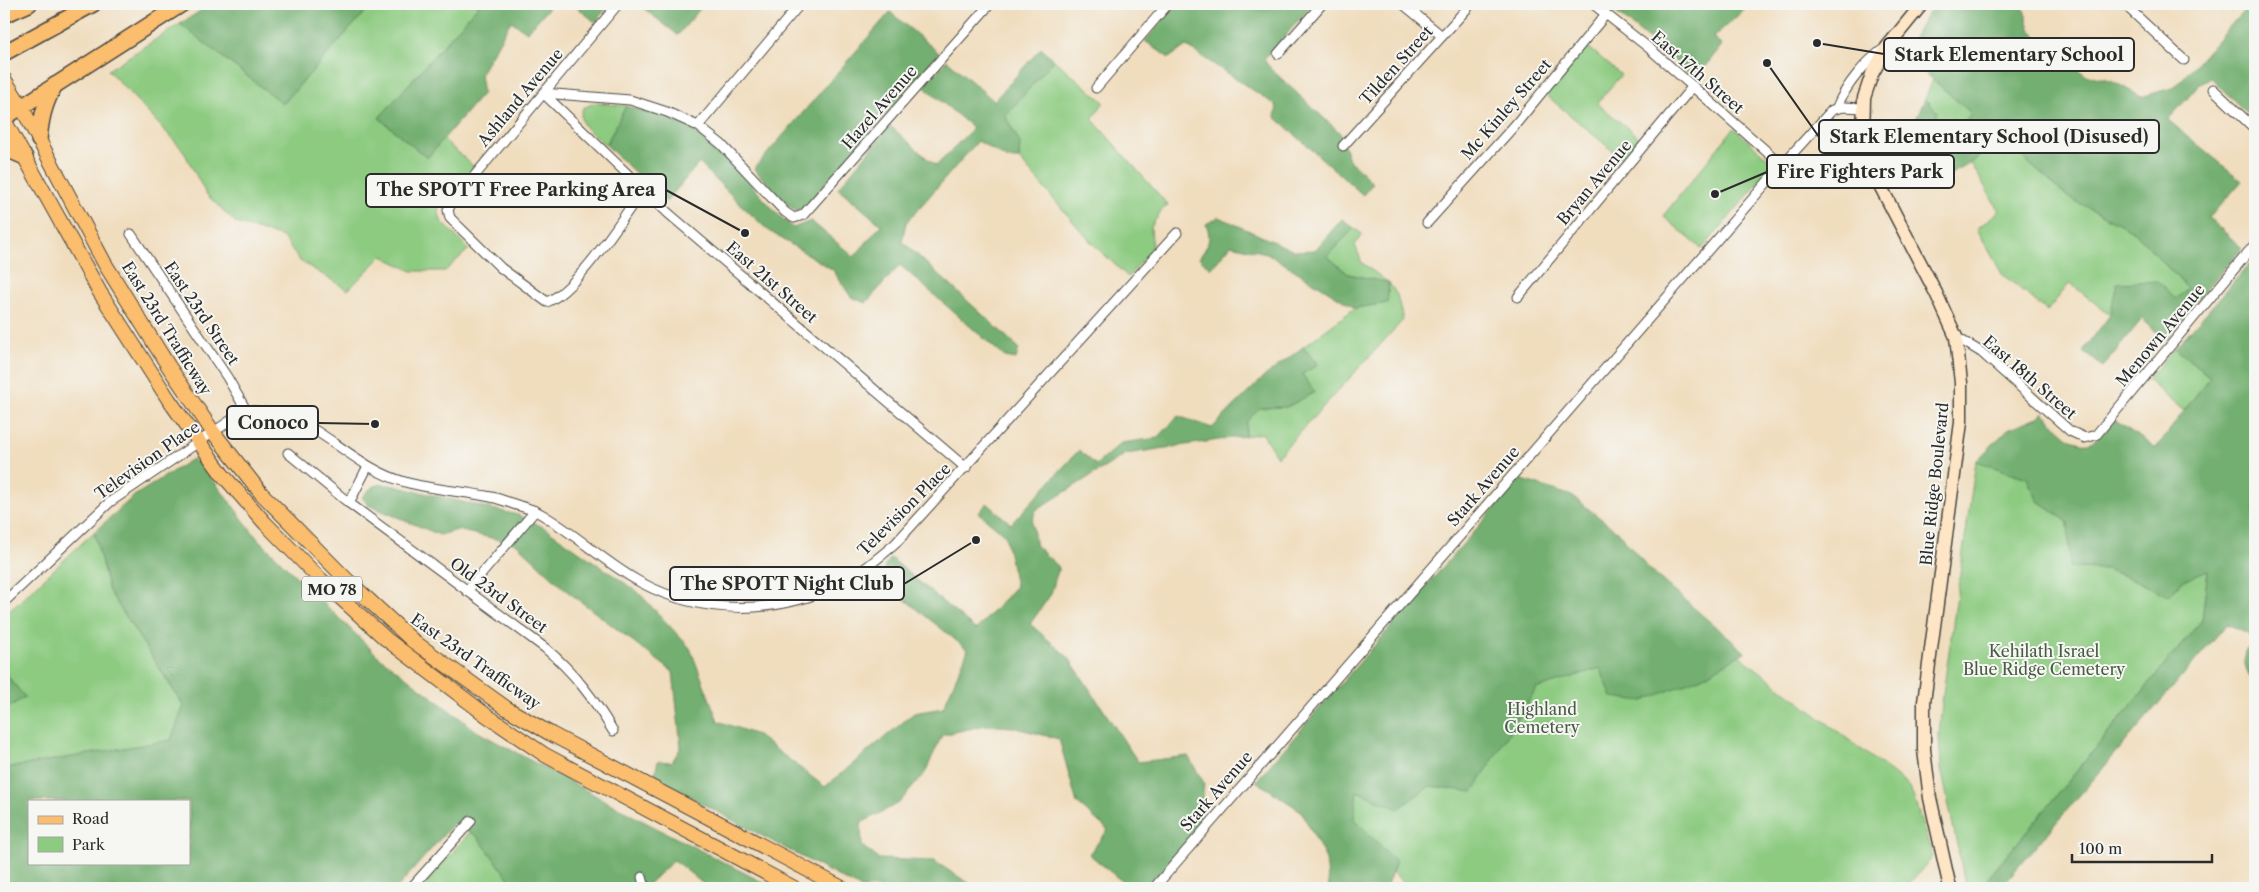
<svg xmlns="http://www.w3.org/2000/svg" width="2259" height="892" font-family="'Libre Caslon Text',serif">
  <rect width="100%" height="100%" fill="#f6f6f2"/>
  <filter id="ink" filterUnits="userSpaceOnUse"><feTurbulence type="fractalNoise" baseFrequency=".02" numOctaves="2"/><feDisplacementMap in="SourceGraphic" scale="10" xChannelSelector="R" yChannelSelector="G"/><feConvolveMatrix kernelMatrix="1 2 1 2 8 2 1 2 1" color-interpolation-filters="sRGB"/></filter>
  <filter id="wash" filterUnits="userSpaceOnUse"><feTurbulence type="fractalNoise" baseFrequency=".0096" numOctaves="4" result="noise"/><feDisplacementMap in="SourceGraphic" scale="20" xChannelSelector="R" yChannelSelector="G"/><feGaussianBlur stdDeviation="1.12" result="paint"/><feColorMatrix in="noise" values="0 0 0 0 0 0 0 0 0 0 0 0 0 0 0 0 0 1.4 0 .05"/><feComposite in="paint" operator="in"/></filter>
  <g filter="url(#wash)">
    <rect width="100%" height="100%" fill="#f0ddbe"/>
    <g fill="#8dcb81" stroke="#5c7b56">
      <path d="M372 4H480L379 118 427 158 443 139 474 167 438 209 441 221 469 249 445 271H412L382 256 348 290 300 261 283 237 236 223 206 194 183 150 108 70 180 24 283 104Z"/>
      <path d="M1587 46 1621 75 1597 103 1642 140 1625 161 1546 95Z"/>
      <path d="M1054 60 1104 102 1092 119 1168 205 1161 211 1151 227 1152 243 1150 251 1128 277 1090 241 1019 159V143L1005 116Z"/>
      <path d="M1933 80 1971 113 1951 145 1934 135 1937 111 1925 99Z"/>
      <path d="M595 103 626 106 606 145C593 134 575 125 583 108Z"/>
      <path d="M1734 128 1771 161 1772 167 1702 249 1663 216Z"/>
      <path d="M2001 139 2068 197 2135 232 2188 289 2176 299 2110 315 2070 283 2047 311 2002 274 1977 229 1999 211 1971 163Z"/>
      <path d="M1354 228 1362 234 1355 245 1362 263 1389 283 1397 295 1403 320 1277 457 1262 433 1245 436 1247 421 1260 408 1287 407 1302 374 1318 365 1303 347 1355 308 1387 303 1389 283 1348 274 1327 256Z"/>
      <path d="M2175 348 2210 377 2184 411 2147 380Z"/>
      <path d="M1976 461 2027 478 2038 501 2068 522 2070 568 2107 569 2137 581 2168 596 2183 580 2208 569 2202 620 1980 888H1966L1941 768 1939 735 1943 694Z"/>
      <path d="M1518 485 1910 787 1933 857 1905 888H1411L1273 771Z"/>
      <path d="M94 532 109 591 184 706 171 740 7 768 4 763V710L24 697 4 672V616Z"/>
      <path d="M470 832 477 836 516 888H422Z"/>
    </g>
    <g fill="#72af6f" stroke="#4e6d4d" fill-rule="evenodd">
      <path d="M211 4H372L283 104 180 24Z"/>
      <path d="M480 4H552L527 32 511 21 480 75 483 93 427 158 379 118Z"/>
      <path d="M573 4H610L595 22Z"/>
      <path d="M638 4H704L678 35Z"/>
      <path d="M1182 4H1313L1264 60 1272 70 1340 133 1349 160 1373 183 1363 195 1275 117 1277 106 1186 46 1169 58 1145 41 1169 14Z"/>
      <path d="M1606 4H1751L1713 37 1722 45 1701 72 1689 73Z"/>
      <path d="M1941 4H1996L1999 6 2022 4 2031 31 2085 75 2111 80 2141 97 2175 87 2250 4H2255V121L2211 78 2199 85 2168 120 2242 181 2209 218 2242 248 2197 300 2166 340 2142 319 2103 367 2083 351 2110 315 2117 283 2158 281 2176 299 2188 289 2135 232 2068 197 2001 139 1971 163 1946 177 1914 124 1925 99 1937 111 1934 135 1951 145 1971 113 1904 54 1929 12Z"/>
      <path d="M890 12 939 53 803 209 796 210 787 205 754 169Z"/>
      <path d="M1041 48 1054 60 1005 116 1020 143 1019 159H1008L978 141 906 223 902 241 1019 348 1016 359 1005 357 900 265 866 303 851 297 833 270 769 231 744 208 699 163 666 202 606 145 626 106C647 112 668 117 688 127 731 151 756 197 793 228L811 221 854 257 881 225 838 188 890 126 936 166 973 128 924 87 947 60 994 101Z"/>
      <path d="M1219 217 1294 251 1315 250 1342 219 1354 228 1327 256 1348 274 1389 283 1387 303 1355 308 1267 253 1231 245 1211 269 1199 258C1208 246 1212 239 1206 224Z"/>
      <path d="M2255 258V688C2246 671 2239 659 2252 642L2248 633 2227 624 2000 888H1980L2202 620 2208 570 2183 580 2168 596 2137 581 2107 569 2070 568 2068 522 2038 501 2027 478 1976 461 2008 429 2038 417 2043 412C2055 424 2076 453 2095 440 2103 435 2108 426 2114 420L2156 448 2210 377 2175 348Z"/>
      <path d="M1303 347 1318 365 1302 374 1315 392 1287 407 1260 408 1247 421 1245 436 1126 454 1036 510 1032 522 1036 546 1059 567 1051 594 1030 624 1069 658 1138 762 1188 756 1204 783 1200 827 1148 888H1130L1089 854 1108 830 1077 803 1059 739 1012 727 986 725 942 735 925 773 899 803 861 823 862 846 879 859 934 861 976 888H860L654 778 658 761 672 762 681 747 673 672 567 591 517 544 457 530 440 535 368 505 362 497C371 487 376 483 390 485L518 515 545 528 638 592 690 648 718 721 757 735 825 787 914 713 943 708 968 650 883 582 885 566 891 558 976 630 1016 586 1005 535 979 513 987 503 1011 524 1079 450 1096 465 1121 443 1158 438 1178 416 1212 428 1265 376Z"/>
      <path d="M192 459 201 464 257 538 378 656 478 732 639 819 774 888H708L674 860 644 888H516L477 836 454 823 397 888H4V763L7 768 171 740 184 706 109 591 94 532 134 496ZM29 801H189V863H29Z"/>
      <path d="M1520 479 1572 496 1618 532 1651 571 1745 652 1702 677 1643 701 1612 697 1600 668 1536 689 1473 792 1430 786 1398 809 1357 791 1354 819 1396 861 1386 888H1329L1326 859 1301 811 1256 781Z"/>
      <path d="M4 672 25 697 4 710Z"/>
    </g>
  </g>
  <g filter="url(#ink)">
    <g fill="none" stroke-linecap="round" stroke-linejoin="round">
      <g stroke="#494641" stroke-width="11">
        <g id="minor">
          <path d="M618 4 451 204 448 210 450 218 501 268 547 302C577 290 625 216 643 188"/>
          <path d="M1403 4 1442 36"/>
          <path d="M1593 4 1649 48 1782 165"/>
          <path d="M2124 4 2184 60"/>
          <path d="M1278 54 1322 4"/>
          <path d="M1096 88 1168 4"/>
          <path d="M2213 89 2255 129"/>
          <path d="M543 93 630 100 667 112 698 126 721 144 785 212 794 218 803 215 990 4"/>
          <path d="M543 93 668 213 966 468"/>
          <path d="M1837 107C1846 85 1865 62 1885 48"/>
          <path d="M698 126 800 4"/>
          <path d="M1343 146 1471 4"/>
          <path d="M1427 223 1515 125 1606 14"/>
          <path d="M131 234 227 377 246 410"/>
          <path d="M1518 297 1693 86"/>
          <path d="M1956 337 1981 352 2070 431 2085 438 2096 435 2255 244"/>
          <path d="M246 410C265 412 284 413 301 422 337 441 365 471 405 482 433 490 463 491 491 497 501 499 510 503 520 506 527 508 535 510 541 514 576 534 605 563 640 582 702 616 777 615 840 584 860 574 877 559 895 544L1177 233"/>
          <path d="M288 453 349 503 545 648C574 672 594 699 613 731"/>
          <path d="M349 503 368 466"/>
          <path d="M467 591 535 511"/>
          <path d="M4 602 110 502 246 410"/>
          <path d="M642 877 645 888"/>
          <path d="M411 888 471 821"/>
          <path d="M1154 888 1782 165 1832 110 1844 107 1863 108"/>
        </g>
      </g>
      <g stroke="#494641" stroke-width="15">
        <path id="secondary" d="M1922 4 1887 47 1872 74 1864 98 1863 137 1872 170 1936 293 1956 337 1961 383V422L1924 702V750L1930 798 1950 888"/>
      </g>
      <g stroke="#494641" stroke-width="16">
        <g id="primary">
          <path d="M4 79 21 106 105 264 169 367 213 432 261 493 348 581 413 641 506 708 551 734 842 888"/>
          <path d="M4 120 99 291 169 400 222 474 265 523 320 579 386 639 486 715 545 755 794 888"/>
        </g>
      </g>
      <g stroke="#494641" stroke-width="18">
        <g id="motorway">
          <path d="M4 15 29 4"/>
          <path d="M4 53 93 4"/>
          <path d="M4 118 182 4"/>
          <path d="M39 140C41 119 44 104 55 85"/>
          <path d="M4 148 25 157"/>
        </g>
      </g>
      <use href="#minor" stroke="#fff" stroke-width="9"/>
      <use href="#secondary" stroke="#fde5c5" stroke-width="12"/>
      <use href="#primary" stroke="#fbbd6e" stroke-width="14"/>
      <use href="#motorway" stroke="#fbbd6e" stroke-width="15"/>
    </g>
  </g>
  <g text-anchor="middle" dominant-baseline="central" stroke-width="4" stroke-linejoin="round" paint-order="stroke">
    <rect fill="#f6f6f2" stroke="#686867" stroke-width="1" x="302" y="576.5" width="60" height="25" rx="4"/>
    <g font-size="15" font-weight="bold" fill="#2b2b2b">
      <text x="332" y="589">MO 78</text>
    </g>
    <g font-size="16" fill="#2b2b2b" stroke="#f6f6f2">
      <text transform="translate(1396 65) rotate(-48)">Tilden Street</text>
      <text transform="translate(1698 72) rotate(41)">East 17th Street</text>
      <text transform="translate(520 97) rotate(-50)">Ashland Avenue</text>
      <text transform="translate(879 107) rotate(-49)">Hazel Avenue</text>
      <text transform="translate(1506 109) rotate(-49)">Mc Kinley Street</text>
      <text transform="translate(1594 182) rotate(-50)">Bryan Avenue</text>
      <text transform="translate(772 282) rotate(41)">East 21st Street</text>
      <text transform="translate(202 313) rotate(56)">East 23rd Street</text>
      <text transform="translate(167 328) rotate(58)">East 23rd Trafficway</text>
      <text transform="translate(2160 335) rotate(-50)">Menown Avenue</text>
      <text transform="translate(2030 377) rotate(41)">East 18th Street</text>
      <text transform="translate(147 460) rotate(-35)">Television Place</text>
      <text transform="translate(1934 484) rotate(-84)">Blue Ridge Boulevard</text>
      <text transform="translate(1483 486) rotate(-49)">Stark Avenue</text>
      <text transform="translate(904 509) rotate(-45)">Television Place</text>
      <text transform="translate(499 595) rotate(36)">Old 23rd Street</text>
      <text transform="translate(476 661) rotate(35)">East 23rd Trafficway</text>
      <text transform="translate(1216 791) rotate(-49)">Stark Avenue</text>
    </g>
    <g font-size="16" fill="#485b45" stroke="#f6f6f2">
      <text x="2044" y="651">Kehilath Israel<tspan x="2044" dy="18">Blue Ridge Cemetery</tspan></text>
      <text x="1542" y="709">Highland<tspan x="1542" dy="18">Cemetery</tspan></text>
    </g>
  </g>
  <path fill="none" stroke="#2b2b2b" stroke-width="2" d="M1817 43L1884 54M1767 63L1819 137M1715 194L1767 172M745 233L666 190M375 424L318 423M976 540L904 584"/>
  <g fill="#2b2b2b" stroke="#f6f6f2" stroke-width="2">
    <circle cx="1817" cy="43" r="5"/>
    <circle cx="1767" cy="63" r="5"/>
    <circle cx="1715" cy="194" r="5"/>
    <circle cx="745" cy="233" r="5"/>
    <circle cx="375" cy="424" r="5"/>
    <circle cx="976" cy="540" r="5"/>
  </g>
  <g fill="#f6f6f2" stroke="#2b2b2b" stroke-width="2">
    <rect x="1884" y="38" width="250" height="33" rx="5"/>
    <rect x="1819" y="120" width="340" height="33" rx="5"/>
    <rect x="1767" y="155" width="187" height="33" rx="5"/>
    <rect x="366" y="174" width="300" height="33" rx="5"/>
    <rect x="227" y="406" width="91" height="33" rx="5"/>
    <rect x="670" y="567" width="234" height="33" rx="5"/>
  </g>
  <g font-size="18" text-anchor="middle" font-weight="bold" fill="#2b2b2b">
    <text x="2009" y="61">Stark Elementary School</text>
    <text x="1989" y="143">Stark Elementary School (Disused)</text>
    <text x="1860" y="178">Fire Fighters Park</text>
    <text x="516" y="196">The SPOTT Free Parking Area</text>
    <text x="273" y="429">Conoco</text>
    <text x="787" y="590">The SPOTT Night Club</text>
  </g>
  <rect width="2259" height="892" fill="none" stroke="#f6f6f2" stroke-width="20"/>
  <rect x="28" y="800" width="162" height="65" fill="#f6f6f2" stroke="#a5a5a2"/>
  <rect x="38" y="816" width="25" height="8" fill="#fbbd6e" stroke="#a5a5a2"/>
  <text x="72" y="824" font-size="15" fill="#2b2b2b">Road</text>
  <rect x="38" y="837" width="25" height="15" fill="#8dcb81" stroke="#a5a5a2"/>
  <text x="72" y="850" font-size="15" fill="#2b2b2b">Park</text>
  <path d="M2072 854v8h140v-8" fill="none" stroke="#2b2b2b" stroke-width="2.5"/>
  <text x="2079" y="854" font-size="15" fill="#2b2b2b" stroke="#f6f6f2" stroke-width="4" paint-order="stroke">100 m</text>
</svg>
